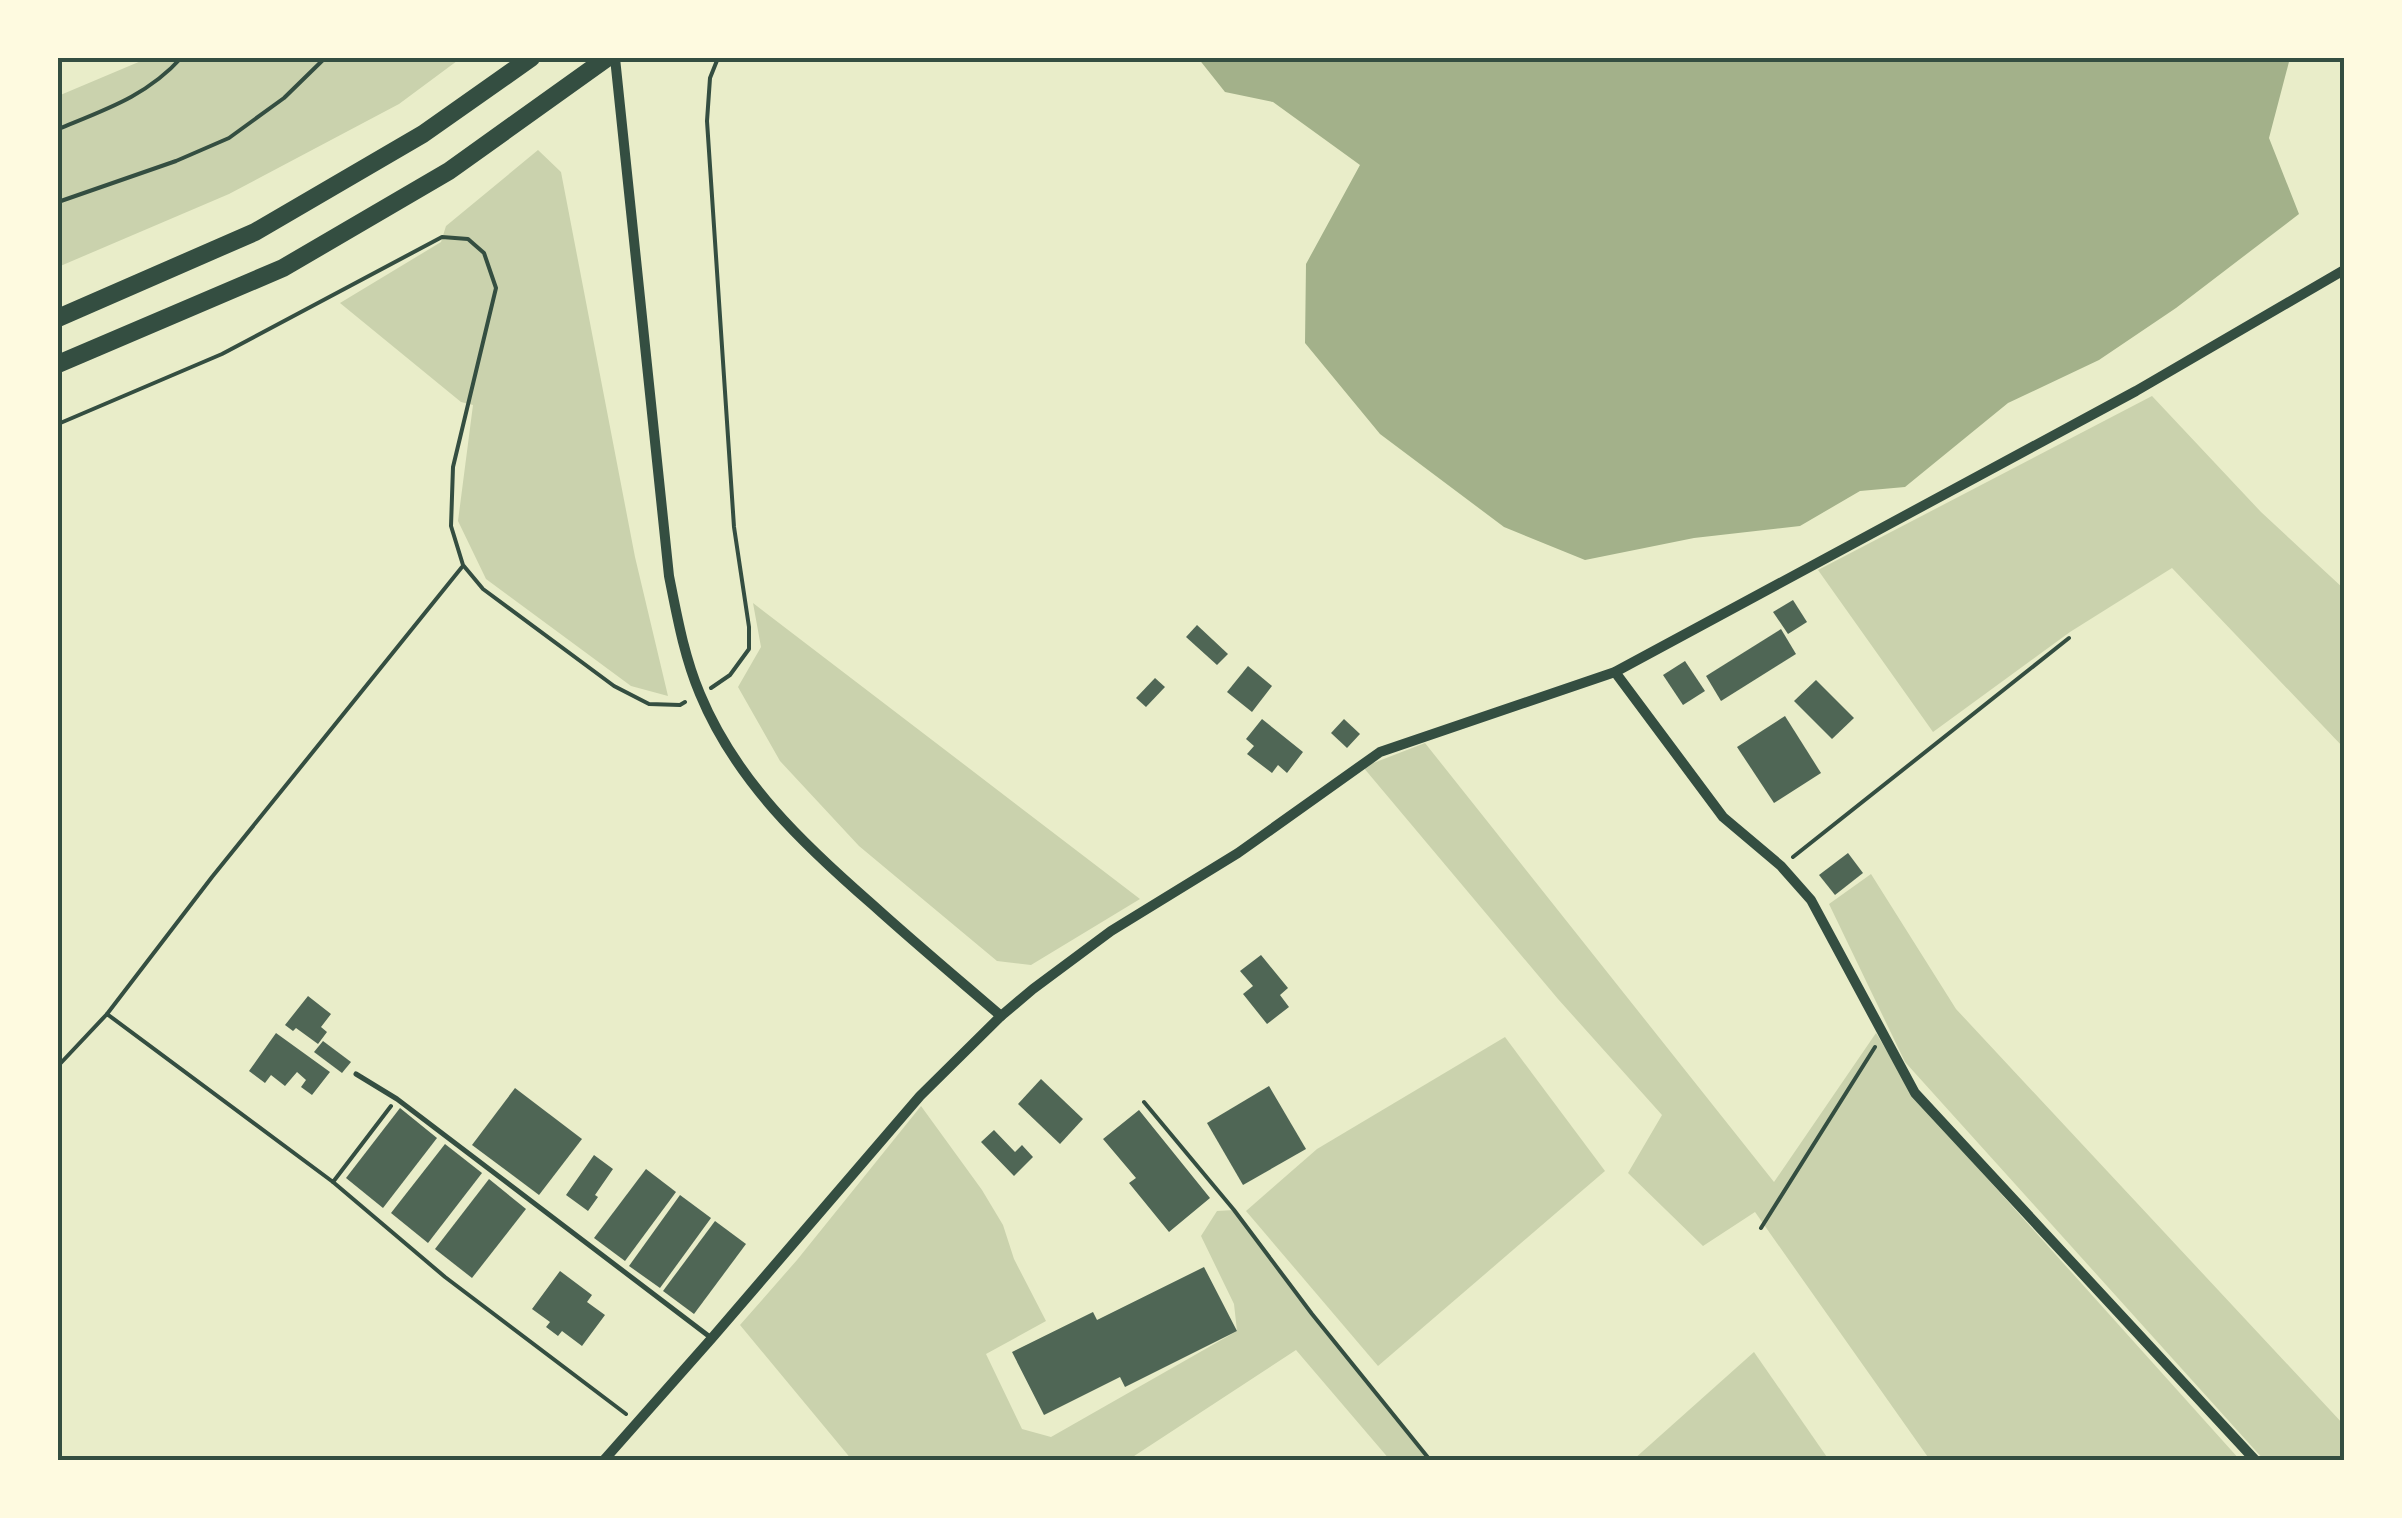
<svg xmlns="http://www.w3.org/2000/svg" width="2402" height="1518" font-family="'DM Sans',sans-serif">
  <rect width="100%" height="100%" fill="#e9edc9"/>
  <g fill="#cad2ad">
    <path d="M144 58H461L399 104 229 194 58 267V96L141 61Z"/>
    <path d="M538 150 561 172 635 557 668 696 631 686 486 579 458 521 473 405 461 402 340 303 441 242 446 226Z"/>
    <path d="M2152 396 2261 512 2344 589V748L2172 568 2070 632 1933 732 1818 570Z"/>
    <path d="M753 603 1140 899 1031 965 997 961 859 846 780 761 738 687 761 647Z"/>
    <path d="M1425 743 1774 1182 1876 1033 1915 1098 2240 1460H1930L1755 1212 1703 1246 1628 1173 1662 1115 1558 999 1363 767Z"/>
    <path d="M1871 874 1956 1009 2344 1425V1460H2264L1905 1062 1829 904Z"/>
    <path d="M1505 1037 1605 1171 1378 1366 1246 1211 1317 1149Z"/>
    <path d="M921 1106 982 1190 1003 1225 1014 1259 1046 1321 986 1354 1022 1429 1051 1437 1237 1331 1234 1304 1201 1236 1217 1211 1234 1210 1313 1314 1430 1460H1390L1296 1350 1128 1460H852L740 1325 797 1260Z"/>
    <path d="M1754 1352 1829 1460H1633Z"/>
  </g>
  <path fill="#a3b18a" d="M1198 58H2290L2269 138 2299 214 2176 308 2099 360 2008 403 1905 487 1860 491 1800 526 1694 538 1585 560 1504 527 1380 434 1305 343 1306 264 1360 165 1273 102 1225 92Z"/>
  <g fill="#4f6655">
    <path d="M1793 600 1807 622 1788 634 1773 612Z"/>
    <path d="M1197 625 1228 654 1217 665 1186 637Z"/>
    <path d="M1781 629 1796 654 1721 701 1706 676Z"/>
    <path d="M1685 661 1705 691 1683 705 1663 675Z"/>
    <path d="M1248 666 1272 686 1252 712 1227 692Z"/>
    <path d="M1155 678 1165 687 1146 707 1136 698Z"/>
    <path d="M1816 680 1854 718 1832 739 1794 701Z"/>
    <path d="M1785 716 1821 773 1774 803 1737 747Z"/>
    <path d="M1262 719 1303 752 1287 773 1278 765 1272 773 1247 754 1254 746 1246 739Z"/>
    <path d="M1344 719 1360 734 1347 748 1331 733Z"/>
    <path d="M1848 853 1863 873 1835 895 1819 875Z"/>
    <path d="M1261 955 1288 988 1280 995 1289 1007 1267 1024 1243 994 1253 986 1240 971Z"/>
    <path d="M308 996 331 1014 321 1027 327 1032 318 1044 296 1028 293 1031 285 1025Z"/>
    <path d="M276 1033 330 1072 312 1095 301 1087 306 1080 297 1072 285 1086 271 1075 265 1083 249 1071Z"/>
    <path d="M323 1041 351 1062 342 1073 314 1052Z"/>
    <path d="M1041 1079 1083 1119 1060 1144 1018 1104Z"/>
    <path d="M1269 1086 1306 1149 1243 1185 1207 1123Z"/>
    <path d="M515 1088 582 1139 539 1195 472 1145Z"/>
    <path d="M400 1108 437 1138 383 1208 346 1178Z"/>
    <path d="M1139 1110 1210 1198 1169 1232 1129 1183 1136 1178 1103 1139Z"/>
    <path d="M994 1130 1015 1152 1022 1145 1033 1157 1014 1176 981 1142Z"/>
    <path d="M445 1144 482 1173 428 1243 391 1213Z"/>
    <path d="M594 1155 613 1169 595 1195 598 1197 588 1211 566 1195Z"/>
    <path d="M646 1169 676 1192 625 1261 594 1238Z"/>
    <path d="M489 1179 526 1209 472 1278 435 1249Z"/>
    <path d="M680 1195 711 1218 660 1288 629 1266Z"/>
    <path d="M715 1221 746 1244 694 1314 663 1291Z"/>
    <path d="M1204 1267 1237 1331 1125 1387 1120 1377 1044 1415 1012 1352 1093 1312 1097 1320Z"/>
    <path d="M560 1271 592 1295 587 1302 605 1315 582 1346 562 1331 558 1336 546 1327 550 1322 532 1309Z"/>
  </g>
  <g fill="none" stroke-linecap="round" stroke-linejoin="round">
    <g stroke="#344e41" stroke-width="4">
      <path d="M58 129C104 110 147 96 181 58"/>
      <path d="M58 202 176 161 229 138 284 98 325 58"/>
      <path d="M58 424 222 354 442 237 468 239 484 253 496 288 453 467 451 526 463 565 483 589 614 686 649 704 680 705 685 702"/>
      <path d="M711 688 730 675 749 649V627L734 527 707 121 710 78 718 58"/>
      <path d="M1793 857 2069 638"/>
      <path d="M107 1014 212 877 462 567"/>
      <path d="M58 1066 107 1014 333 1182 391 1106"/>
      <path d="M1144 1102 1234 1210 1312 1314 1430 1460"/>
      <path d="M333 1182 445 1277 626 1414"/>
      <path d="M1761 1228 1875 1047"/>
    </g>
    <path stroke="#344e41" stroke-width="5" d="M356 1074 397 1099 710 1337"/>
    <g stroke="#344e41" stroke-width="10">
      <path d="M615 58 669 576C677 616 684 656 700 694 736 781 804 845 873 905 915 943 958 979 1001 1016"/>
      <path d="M1615 672 1723 817 1781 866 1811 900 1915 1093 2255 1460"/>
      <path d="M604 1460 712 1338 920 1096 1001 1016 1033 989 1111 931 1238 853 1380 752 1615 672 2136 391 2344 270"/>
    </g>
    <g stroke="#344e41" stroke-width="18">
      <path d="M58 318 255 232 423 134 531 58"/>
      <path d="M58 364 283 268 449 171 607 58"/>
    </g>
  </g>
  <rect width="2402" height="1518" fill="none" stroke="#fefae0" stroke-width="120"/>
  <rect x="60" y="60" width="2282" height="1398" fill="none" stroke="#344e41" stroke-width="4"/>
</svg>
